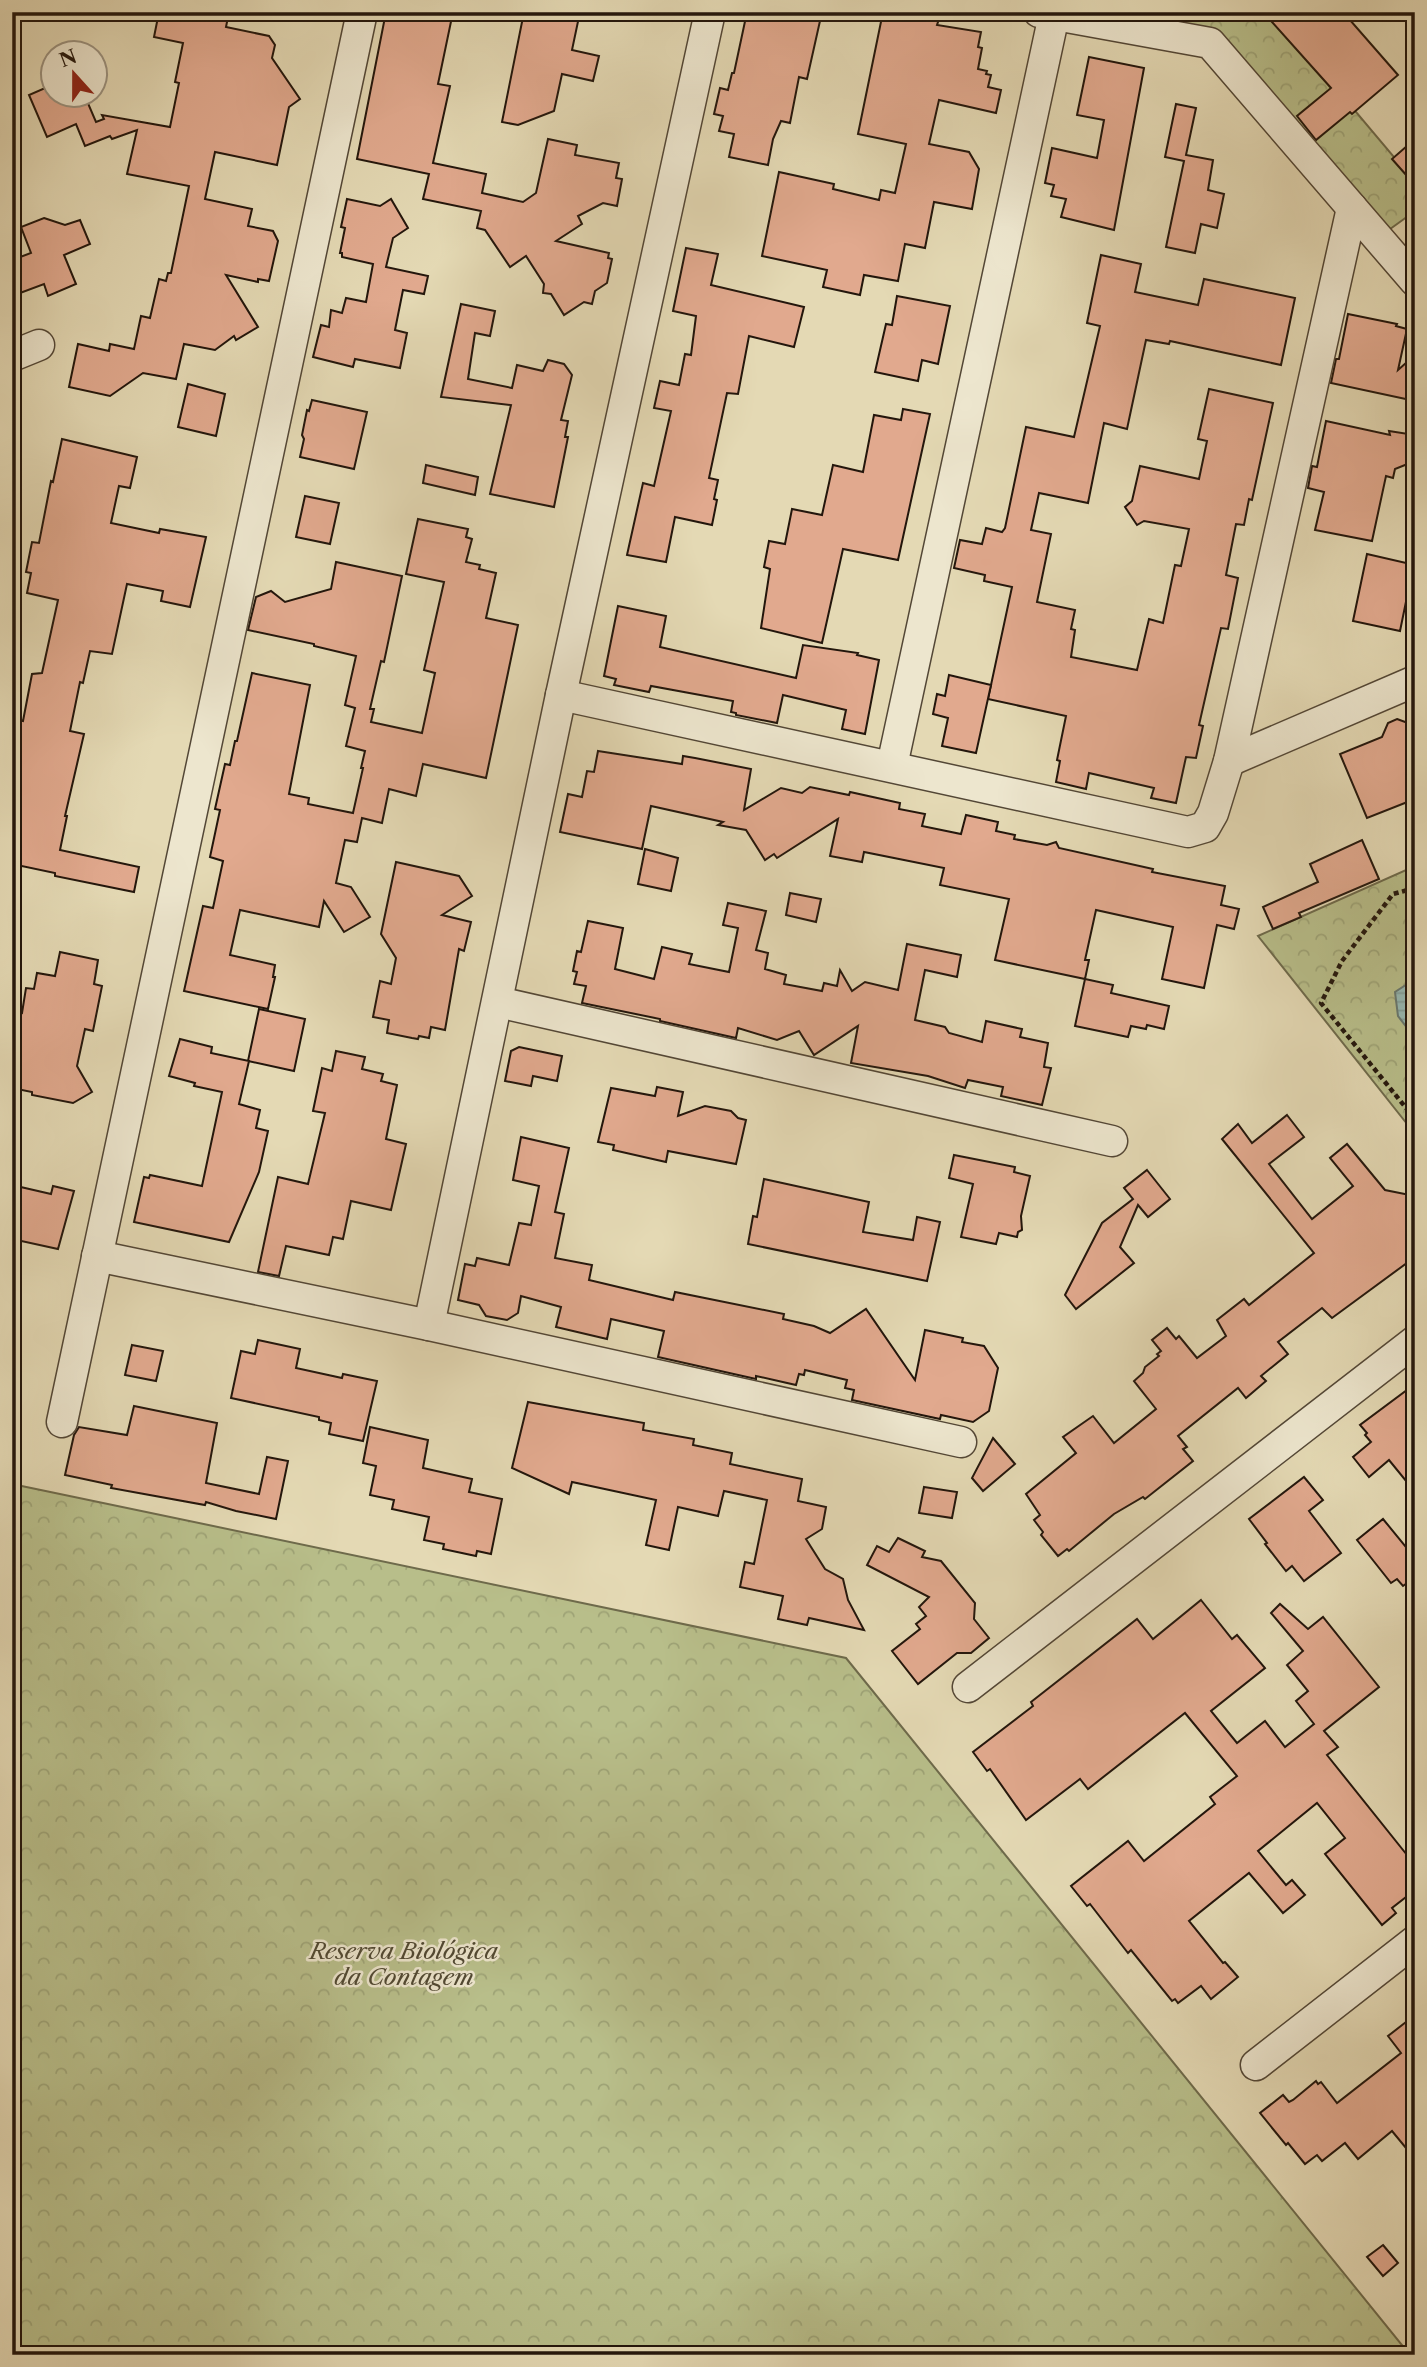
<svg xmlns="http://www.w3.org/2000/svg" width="1427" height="2367" font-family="'Libre Caslon Text',serif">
  <defs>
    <pattern id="park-crowns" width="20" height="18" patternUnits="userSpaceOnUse" patternTransform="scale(1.75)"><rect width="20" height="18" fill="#b8be8a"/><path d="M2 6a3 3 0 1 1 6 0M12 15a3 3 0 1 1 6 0" fill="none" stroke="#9ea376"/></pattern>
    <pattern id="water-rules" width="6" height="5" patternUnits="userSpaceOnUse" patternTransform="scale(1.75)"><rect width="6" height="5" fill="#96b9b3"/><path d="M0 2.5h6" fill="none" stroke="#819e99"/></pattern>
  </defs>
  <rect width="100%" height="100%" fill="#e4d9b4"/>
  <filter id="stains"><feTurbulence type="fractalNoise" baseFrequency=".00286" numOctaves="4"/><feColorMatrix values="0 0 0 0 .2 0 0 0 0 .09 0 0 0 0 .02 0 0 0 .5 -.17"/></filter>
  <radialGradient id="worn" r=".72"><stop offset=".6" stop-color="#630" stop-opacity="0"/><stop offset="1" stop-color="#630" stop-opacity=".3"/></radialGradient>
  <g fill="url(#park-crowns)" stroke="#6e6a4b" stroke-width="2">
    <path d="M1117 12H1272L1415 182V211L1386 232 1212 32Z"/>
    <path d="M1415 866V1134L1258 936Z"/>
    <path d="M12 1484 846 1658 1410 2355H12Z"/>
  </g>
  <path fill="url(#water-rules)" stroke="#687870" stroke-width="2" d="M1415 979V1038L1398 1016 1395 992Z"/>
  <g fill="#e1a98e" stroke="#23160c" stroke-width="2">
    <path d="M159 12H229L226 27 269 36 275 45 272 58 300 99 289 107 277 165 215 152 205 199 252 209 248 226 273 231 278 241 269 281 258 279V282L226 275 258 327 236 340 234 336 215 350 184 344 176 379 143 373 110 396 69 387 78 344 109 351 110 344 134 349 141 316 150 318 159 279 166 281 168 273H171L189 186 127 174 137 130 112 139 110 136 85 146 76 124 47 137 29 95 52 85V94H84L96 122 104 119 102 115 170 127 179 83 175 82 183 43 154 37Z"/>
    <path d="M386 12H453L438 84 450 86 433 163 486 174 482 193 523 202 536 193 548 139 577 145 575 155 619 163 616 178 622 179 617 206 603 203 578 216 582 224 556 241 609 253 608 258 612 259 607 283 595 291 592 304 584 302 564 315 551 294 543 293 544 284 526 256 510 267 485 230 477 228 481 211 423 199 429 174 357 159Z"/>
    <path d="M524 12H580L572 50 599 56 593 81 562 74 554 111 518 125 502 122Z"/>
    <path d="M747 12H822L807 79 799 77 790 123 781 121 773 139 768 165 729 157 734 134 719 131 723 116 714 114 720 88 728 90 732 73H734Z"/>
    <path d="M883 12H905L939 19 937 25 981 32 978 47 982 48 978 69 987 71 986 74 991 75 988 87 1001 90 996 113 939 100 929 144 969 152 979 169 972 209 934 202 925 248 905 244 898 281 864 275 860 295 823 287 827 270 762 256 779 172 834 184 833 189 879 200 881 190 895 193 906 144 858 134Z"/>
    <path d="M1263 12H1343L1398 75 1352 114 1350 112 1316 140 1297 116 1331 88Z"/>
    <path d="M1089 57 1144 68 1114 230 1061 217 1066 199 1051 196 1054 185 1045 183 1052 148 1097 158 1104 120 1077 115Z"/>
    <path d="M1176 104 1196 108 1186 155 1213 160 1208 190 1224 194 1217 228 1201 224 1195 253 1166 247 1184 161 1165 157Z"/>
    <path d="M1415 139V185L1392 159Z"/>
    <path d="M347 199 380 206 391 199 408 228 393 238 386 267 428 276 424 294 403 290 395 330 407 333 400 368 355 359 353 367 313 357 321 325 329 327 331 310 342 313 346 298 366 302 373 264 342 257V253H340L345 228 341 227Z"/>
    <path d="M44 218 65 225 80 220 90 244 64 255 76 284 48 296 44 284 12 296V260L31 253 21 227Z"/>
    <path d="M686 248 718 254 711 285 804 307 794 347 749 336 738 394 727 393 709 478 718 480 714 499 717 500 712 525 675 517 666 562 627 555 643 483 654 486 671 411 654 408 660 381 679 385 685 354 691 355 696 316 673 311Z"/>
    <path d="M1101 255 1141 264 1135 292 1198 305 1204 279 1295 298 1281 365 1170 341 1169 344 1146 340 1127 429 1104 423 1088 503 1039 493 1031 530 1051 534 1037 602 1075 610 1071 629 1075 630 1071 657 1137 670 1149 619 1163 623 1175 565 1181 566 1189 529 1144 521 1137 525 1125 507 1132 501 1140 466 1199 479 1207 441 1198 439 1209 389 1273 403 1252 500 1249 499 1244 525 1236 524 1226 575 1238 578 1228 629 1221 628 1199 725 1203 726 1196 758 1186 757 1176 803 1151 798 1154 788 1089 773 1086 789 1056 782 1060 761 1057 760 1066 716 988 699 1012 587 984 581 985 575 954 568 960 540 982 544 986 528 1002 532 1005 528 1026 427 1074 437 1100 326 1087 323Z"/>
    <path d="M897 296 950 306 938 364 922 360 918 381 875 372 886 324 892 325Z"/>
    <path d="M461 304 495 311 490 336 475 333 468 379 512 388 517 365 543 371 548 360 564 364 572 375 561 420 568 421 565 437H568L554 507 490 494 511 405 441 397Z"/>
    <path d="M1348 314 1397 324 1396 326 1407 329 1398 370 1415 355V401L1331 383 1336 359H1339Z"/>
    <path d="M188 384 225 394 216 436 178 427Z"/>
    <path d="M312 400 367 412 354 469 300 457 304 439 302 435 307 410 309 411Z"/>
    <path d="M903 409 930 414 898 560 843 549 822 643 761 628 770 569 764 567 769 541 785 544 792 509 822 515 833 465 863 472 874 415 901 420Z"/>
    <path d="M1326 421 1390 435 1389 431 1415 435V461L1395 469 1393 478 1386 476 1372 541 1315 530 1324 492 1308 488 1312 466 1317 467Z"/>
    <path d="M62 439 137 457 130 488 119 486 111 523 159 533 160 529 206 537 190 607 161 601 163 591 127 584 112 654 90 651 83 683 80 682 70 731 84 734 65 816H67L60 850 139 867 134 892 55 876V873L12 864V719L23 721 32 674 42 673 58 600 27 593 31 573 26 572 32 542 39 543 51 481 53 482Z"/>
    <path d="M426 465 478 477 475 495 423 483Z"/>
    <path d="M305 496 339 503 330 544 296 537Z"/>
    <path d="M418 519 468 529 466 537 472 539 466 562 480 565 479 569 496 573 486 618 518 625 486 778 423 764 416 796 389 789 382 823 362 818 357 842 345 840 336 883 351 887 370 917 344 932 324 901 319 927 240 910 230 955 275 965 273 977H275L268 1009 184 991 203 906 213 908 223 861 210 857 220 810 215 809 225 764 230 765 235 741H237L252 673 310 685 289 794 309 798 308 804 353 813 363 768H361L365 751 346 746 355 708 345 705 356 656 314 646V644L248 630 256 597 271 591 285 602 331 589 336 562 402 576 384 662 381 661 370 709H374L371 722 422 733 435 673 424 670 444 582 406 574Z"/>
    <path d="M1367 554 1415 565V589L1409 587 1400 631 1353 621Z"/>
    <path d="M618 606 666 616 660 647 796 678 803 645 858 653 857 655 879 660 865 734 842 729 846 710 783 695 777 723 736 715V713L731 712 733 701 651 686 649 692 614 685 616 679 604 676Z"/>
    <path d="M949 675 991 685 976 753 942 746 948 718 933 714 937 694 945 696Z"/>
    <path d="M1397 719 1408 723 1415 740V799L1367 818 1340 754 1382 737 1388 723Z"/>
    <path d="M598 751 682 764 683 756 695 758 751 769 744 810 781 788 802 793 810 787 849 795 850 792 900 803 899 809 925 814 922 826 961 834 966 815 998 822 996 831 1015 835 1014 839 1047 845 1056 842 1059 848 1153 869 1152 872 1225 886 1221 905 1239 909 1234 929 1217 925 1204 988 1162 979 1173 927 1096 910 1085 960H1089L1085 979 995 960 1009 899 940 885 944 868 864 852 862 862 830 856 838 819 777 858 774 854 765 860 746 830 718 825 723 822 651 806 642 849 560 832 568 794 582 797 587 771 594 772Z"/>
    <path d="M1362 840 1379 879 1299 913 1301 917 1273 929 1263 907 1318 882 1310 864Z"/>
    <path d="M645 849 678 858 671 891 638 884Z"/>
    <path d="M396 862 459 876 472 896 442 915 471 922 464 951 459 949 445 1030 431 1027 429 1038 419 1036 418 1039 412 1038 387 1033 389 1020 373 1017 380 981 391 984 396 958 381 934Z"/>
    <path d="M790 893 821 899 816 922 786 915Z"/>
    <path d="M728 903 766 911 756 950 768 953 765 969 786 975 784 984 822 991 824 983 837 986 840 970 852 991 865 982 898 990 907 944 961 955 957 977 925 970 915 1020 945 1027 949 1033 982 1042 986 1021 1022 1029 1020 1037 1048 1043 1044 1067 1051 1068 1042 1105 1001 1096 1003 1087 968 1080 965 1088 928 1076 851 1063 858 1026 814 1055 799 1031 777 1040 738 1028 736 1038 660 1021V1019L582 1003 586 986 574 984 577 972 573 971 577 951 581 952 588 921 623 928 615 969 654 979 662 947 692 954 689 964 729 972 738 928 723 925Z"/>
    <path d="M60 952 98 960 94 984 102 986 93 1031 85 1029 77 1066 92 1092 73 1103 32 1095V1092L12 1088V1040L17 1012 22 1013 26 988 34 989 37 973 55 976Z"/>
    <path d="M1085 979 1113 985 1111 993 1169 1006 1164 1029 1147 1025 1146 1029 1131 1026 1128 1037 1075 1026Z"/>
    <path d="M259 1009 305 1019 294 1071 248 1061Z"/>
    <path d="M180 1039 212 1047 211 1053 249 1061 239 1104 260 1110 256 1128 268 1131 259 1172 229 1242 134 1222 144 1177 149 1178 150 1175 202 1186 222 1092 194 1086 195 1083 169 1076Z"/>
    <path d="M519 1047 562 1056 557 1081 533 1076 531 1086 505 1081 511 1051Z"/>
    <path d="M336 1051 365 1057 362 1069 383 1074 381 1081 397 1085 386 1139 406 1144 391 1210 351 1201 343 1239 333 1237 329 1255 286 1246 279 1276 258 1272 278 1177 308 1184 325 1113 313 1111 322 1068 332 1071Z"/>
    <path d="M657 1087 683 1092 678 1116 705 1106 731 1111 738 1118 746 1120 736 1164 668 1151 666 1162 613 1150 614 1145 598 1142 611 1088 655 1096Z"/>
    <path d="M1287 1115 1304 1137 1269 1164 1312 1219 1353 1186 1330 1158 1347 1144 1385 1190 1415 1196V1257L1332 1318 1322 1308 1278 1342 1288 1354 1261 1376 1266 1381 1246 1398 1238 1388 1178 1436 1187 1447 1183 1449 1193 1461 1145 1499 1143 1497 1114 1514 1069 1551 1067 1549 1058 1556 1041 1535 1043 1532 1034 1520 1040 1515 1026 1494 1076 1453 1063 1437 1093 1416 1114 1443 1156 1409 1134 1381 1143 1373 1145 1367 1159 1356 1157 1354 1161 1351 1152 1340 1167 1328 1176 1339 1179 1336 1197 1358 1226 1336 1217 1320 1244 1299 1249 1305 1314 1253 1222 1139 1238 1124 1252 1143Z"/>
    <path d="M521 1137 569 1148 555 1212 564 1214 555 1258 592 1265 589 1280 673 1300 675 1292 784 1314 783 1319 814 1326 830 1333 866 1309 915 1380 925 1330 963 1338 962 1342 984 1346 998 1368 989 1411 973 1422 941 1415 940 1419 852 1400 854 1390 845 1388 847 1380 805 1370 804 1375 799 1374 796 1385 756 1376V1379L658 1357 664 1331 611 1319 607 1339 556 1327 561 1307 521 1296 518 1313 507 1320 486 1316 479 1305 458 1300 465 1264 475 1266 477 1258 509 1265 519 1223 531 1225 539 1186 513 1180Z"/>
    <path d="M954 1155 1015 1167 1014 1172 1030 1176 1021 1216 1022 1230 1018 1232 1017 1237 999 1233 996 1244 961 1237 973 1184 949 1178Z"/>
    <path d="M1147 1170 1170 1199 1148 1217 1138 1205 1120 1247 1134 1263 1076 1309 1065 1295 1102 1223 1133 1199 1124 1188Z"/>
    <path d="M764 1179 869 1202 863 1232 913 1240 917 1217 940 1222 927 1281 748 1244 753 1216 757 1217Z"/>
    <path d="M12 1185 51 1194 53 1186 74 1191 58 1249 12 1239Z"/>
    <path d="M258 1340 300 1349 296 1368 342 1378 343 1374 377 1381 363 1441 329 1434 331 1423 319 1420V1417L231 1398 241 1351 255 1354Z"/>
    <path d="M132 1345 163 1351 156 1381 125 1375Z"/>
    <path d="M1415 1384V1492L1389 1460 1369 1477 1353 1457 1371 1442 1365 1435 1367 1433 1360 1425Z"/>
    <path d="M528 1402 644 1423 643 1430 694 1439 693 1445 732 1453 730 1464 802 1479 798 1501 826 1507 822 1529 806 1539 825 1569 843 1579 848 1600 864 1630 809 1618 807 1625 778 1619 783 1596 740 1587 745 1562 754 1564 767 1500 724 1491 718 1516 678 1507 669 1550 646 1545 656 1500 572 1482 569 1494 512 1468Z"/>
    <path d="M134 1406 217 1423 206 1483 259 1494 267 1457 288 1461 276 1519 236 1511 206 1502 205 1505 111 1488 112 1485 65 1475 74 1435 79 1427 127 1435Z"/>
    <path d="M370 1427 428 1440 423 1468 472 1479 469 1492 502 1499 491 1554 477 1551 476 1556 443 1549 444 1544 424 1540 429 1517 392 1509 394 1500 370 1495 376 1466 363 1463Z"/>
    <path d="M993 1438 1015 1464 983 1491 972 1478Z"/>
    <path d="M1304 1477 1323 1500 1309 1511 1341 1553 1304 1581 1292 1566 1286 1571 1265 1544 1267 1543 1249 1519Z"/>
    <path d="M924 1487 957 1492 952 1518 919 1513Z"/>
    <path d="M1383 1519 1415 1558V1577L1403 1586 1397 1579 1391 1583 1357 1540Z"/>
    <path d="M898 1538 925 1551 922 1557 941 1561 975 1603 974 1619 989 1638 971 1653H957L918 1684 892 1651 920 1629 916 1624 926 1616 919 1607 929 1597 867 1565 877 1546 889 1552Z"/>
    <path d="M1201 1600 1232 1639 1237 1635 1265 1668 1211 1711 1237 1743 1265 1721 1285 1747 1314 1724 1296 1701 1308 1691 1287 1665 1303 1651 1271 1613 1280 1604 1308 1629 1323 1617 1379 1687 1324 1731 1338 1747 1327 1755 1415 1865V1890L1392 1908 1396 1913 1382 1925 1325 1854 1345 1838 1317 1803 1258 1851 1286 1885 1292 1880 1305 1895 1283 1913 1249 1873 1189 1921 1223 1963 1225 1962 1238 1977 1211 1999 1201 1986 1178 2003 1175 1999 1172 2001 1131 1950 1128 1953 1090 1904 1087 1906 1071 1886 1128 1841 1144 1861 1215 1804 1210 1797 1237 1776 1185 1713 1088 1789 1080 1779 1026 1820 990 1769 987 1771 973 1752 1033 1706 1031 1702 1137 1619 1153 1639Z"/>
    <path d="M1415 2015V2159L1392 2131 1358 2159 1345 2143 1322 2161 1317 2155 1305 2164 1288 2143 1286 2145 1260 2113 1283 2095 1289 2102 1293 2100 1316 2081 1318 2084 1321 2082 1337 2103 1401 2053 1388 2036Z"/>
    <path d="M1383 2245 1398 2263 1383 2276 1367 2257Z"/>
  </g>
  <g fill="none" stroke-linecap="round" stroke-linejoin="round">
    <g stroke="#534736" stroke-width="33">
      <g id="minor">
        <path d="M1039 12 1210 43 1415 281"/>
        <path d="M12 356 39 345"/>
        <path d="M561 695 1188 832 1205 827 1213 813 1229 761 1352 208"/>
        <path d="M1229 761 1415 681"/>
        <path d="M892 766 1054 15"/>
        <path d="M498 1002 1112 1141"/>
        <path d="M97 1256 429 1325 961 1442"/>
        <path d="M429 1325 561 695 710 12"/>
        <path d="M62 1422 362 12"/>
        <path d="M968 1687 1415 1341"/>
        <path d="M1256 2065 1415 1941"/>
      </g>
    </g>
    <path stroke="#23160c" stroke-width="4.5" stroke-dasharray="5 3.5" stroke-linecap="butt" d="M1415 888 1393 894 1342 961 1321 1003 1415 1119"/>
    <use href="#minor" stroke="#ede6ce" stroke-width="30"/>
  </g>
  <g text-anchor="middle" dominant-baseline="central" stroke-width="5" stroke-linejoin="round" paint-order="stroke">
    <g font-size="23" font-style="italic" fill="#504832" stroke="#ede6ce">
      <text x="404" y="1951">Reserva Biológica<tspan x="404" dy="26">da Contagem</tspan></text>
    </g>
  </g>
  <rect width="1427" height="2367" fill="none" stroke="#e4d9b4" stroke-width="42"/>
  <rect x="14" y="14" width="1399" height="2339" fill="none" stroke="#23160c" stroke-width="3.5"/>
  <rect x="21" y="21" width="1385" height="2325" fill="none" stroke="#23160c" stroke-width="2"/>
  <g transform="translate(74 74) rotate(339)"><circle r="33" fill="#ede6ce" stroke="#9c9380" stroke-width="2"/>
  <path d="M0-5L12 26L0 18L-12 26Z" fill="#8f2418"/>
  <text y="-10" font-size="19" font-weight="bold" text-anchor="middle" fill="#23160c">N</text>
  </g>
  <rect width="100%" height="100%" filter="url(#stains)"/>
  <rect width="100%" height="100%" fill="url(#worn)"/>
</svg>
